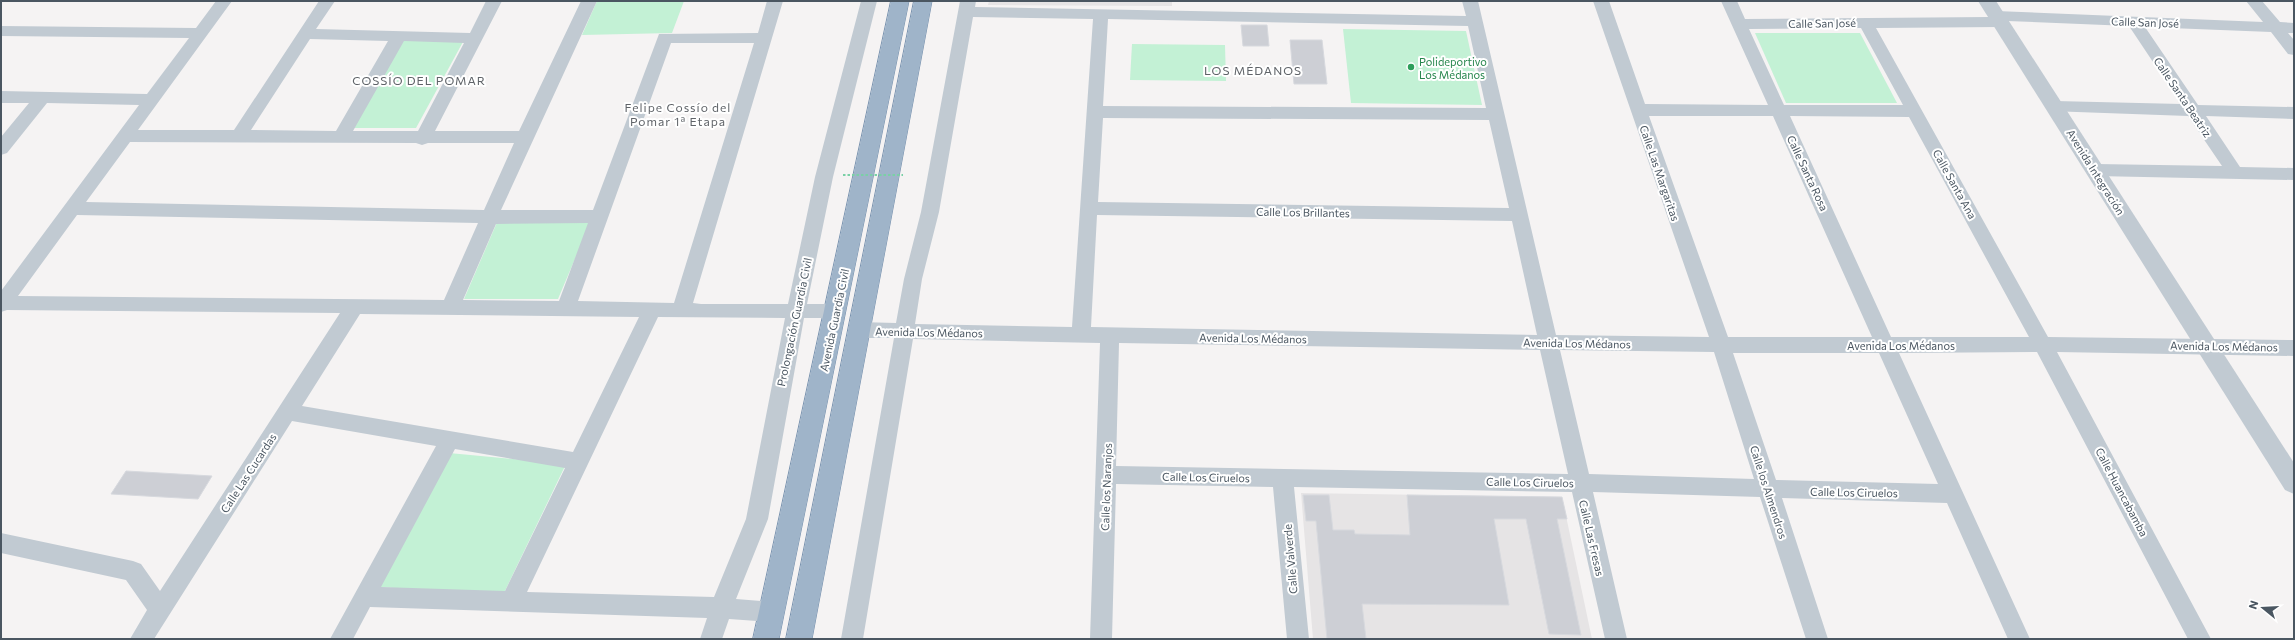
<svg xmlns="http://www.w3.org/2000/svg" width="2295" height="640" font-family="Commissioner,sans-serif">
  <rect width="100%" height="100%" fill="#f5f3f3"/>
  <g fill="#e6e4e5">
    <path d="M989 1H1172V6L988 5Z"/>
    <path d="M1301 493 1562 497 1592 639H1313Z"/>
  </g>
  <g fill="#c3f1d5">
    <path d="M597 1H684L672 33 582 35Z"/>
    <path d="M1343 29 1466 31 1482 105 1351 103Z"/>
    <path d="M1755 33H1860L1897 103H1786Z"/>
    <path d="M402 39 464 40 416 128H350Z"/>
    <path d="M1132 44 1225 45 1226 81 1130 80Z"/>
    <path d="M498 220 591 221 558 299H464Z"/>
    <path d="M449 453 566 464 503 595 379 587Z"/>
  </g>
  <g fill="#cdcfd5" stroke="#d7d9de">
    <path d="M1241 25H1267L1269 46H1243Z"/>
    <path d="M1290 40H1322L1327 84H1294Z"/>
    <path d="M126 471 212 476 198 499 111 494Z"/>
    <path d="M1303 495H1329L1333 530H1354L1355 534 1410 535 1407 495 1562 497 1567 519H1557L1581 635 1549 634 1526 519H1494L1509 605 1362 604 1366 639H1327L1316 521H1306Z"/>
  </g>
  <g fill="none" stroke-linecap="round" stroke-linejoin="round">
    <g stroke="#7690ad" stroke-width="1">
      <g id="trunk">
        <path d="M891 1H909L779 639H753Z"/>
        <path d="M914 1H932L812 639H786Z"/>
      </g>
    </g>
    <g fill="#c1cad2" fill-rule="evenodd">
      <path d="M216 1H232L138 130H234L319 1H335L316 29 470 33 486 1H502L435 131H519L581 1H597L501 210H593L659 34 758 33 767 1H783L693 303 701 304H788L815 177 861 1H877L833 177 807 304H835L842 306 844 311 842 316 835 318H804L768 519 736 599 772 602 780 605 783 612 780 619 772 622 729 619 722 639H700L707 618 370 607 353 639H330L436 446 292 421 154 639H130L147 610 126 580 1 553V533L133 561 141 564 160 591 340 313 7 310 1 312V291L139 105 47 103 7 153 1 155V137L29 103H1V91L147 94 189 38 1 36V26L196 28ZM310 39 388 41 336 131 251 130ZM404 41 464 43 418 131H353ZM671 43H754L674 303 578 301ZM130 142 416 143 422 145 428 143H514L484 210 86 202ZM77 215 478 223 444 300 18 296ZM588 223 559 301 463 300 496 224ZM360 314 639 317 573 452 302 406ZM658 317 785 318 746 519 714 597 527 592ZM455 449 565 468 505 591 381 587Z"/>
      <path d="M960 1H976L975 7 1466 16 1462 1H1478L1556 335 1709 337 1593 1H1609L1645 104 1768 105 1721 1H1737L1745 19 1989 17 1991 13 1996 11 2263 22 2246 1H2262L2280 22 2294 23V33H2288L2294 40V55L2288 54 2271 32 2145 27 2198 105 2294 107V119L2206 116 2240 167 2294 168V180L2096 176 2090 174 2087 170 2090 166 2096 164 2222 166 2188 116 2049 111 2047 107 2049 103 2055 101 2181 104 2129 26 2007 21 2005 26 2000 27 1876 28 2048 337 2294 340V356L2057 352 2211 639H2188L2037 352 1899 353 2030 639H2008L1947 503 1782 498 1828 639H1806L1760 497 1593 492 1627 639H1605L1572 492 1294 487 1309 639H1287L1273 487 1116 484 1112 639H1090L1100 343 913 339 863 639H841L894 338H859L852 335 849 330 852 325 859 322 896 323 904 279 921 212ZM973 17 1093 19 1072 327 915 324 922 279 939 212ZM1108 19 1468 26 1486 108 1103 106ZM1861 28 1903 105H1784L1749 29ZM1649 116H1773L1872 337H1728ZM1790 116 1909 117 2029 337H1891ZM1103 118 1489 120 1509 208 1098 202ZM1097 215 1512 221 1537 335 1091 327ZM1119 343 1540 350 1568 474 1116 466ZM1560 350 1714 352 1754 479 1589 474ZM1733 353H1879L1938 484 1776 480Z"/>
    </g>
    <path fill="#c1cad2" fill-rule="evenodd" d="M1978 1H1996L2294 463V494L2285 490Z"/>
    <use href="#trunk" fill="#9fb4c9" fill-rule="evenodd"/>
    <path stroke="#7ad0a6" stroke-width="2" stroke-dasharray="2.5 2" stroke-linecap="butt" d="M843 175H903"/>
  </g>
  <circle fill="#2e9e5b" stroke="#fff" stroke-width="1.5" cx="1411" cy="67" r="4"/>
  <g text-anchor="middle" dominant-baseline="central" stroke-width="4" stroke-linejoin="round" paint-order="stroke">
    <g font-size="11" fill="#4a5661" stroke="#fff">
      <text transform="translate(2145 22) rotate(2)">Calle San José</text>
      <text transform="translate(1822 23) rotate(-1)">Calle San José</text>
      <text transform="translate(2183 97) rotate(56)">Calle Santa Beatriz</text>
      <text transform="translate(2096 172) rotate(58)">Avenida Integración</text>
      <text transform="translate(1660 173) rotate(71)">Calle Las Margaritas</text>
      <text transform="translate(1808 173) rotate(65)">Calle Santa Rosa</text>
      <text transform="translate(1955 184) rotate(61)">Calle Santa Ana</text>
      <text transform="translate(1303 212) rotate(1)">Calle Los Brillantes</text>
      <text transform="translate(834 320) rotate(-78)">Avenida Guardia Civil</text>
      <text transform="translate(794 322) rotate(-78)">Prolongación Guardia Civil</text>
      <text transform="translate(929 332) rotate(1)">Avenida Los Médanos</text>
      <text transform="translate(1253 338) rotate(1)">Avenida Los Médanos</text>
      <text transform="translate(1577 343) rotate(1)">Avenida Los Médanos</text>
      <text x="1901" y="345">Avenida Los Médanos</text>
      <text transform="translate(2224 346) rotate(1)">Avenida Los Médanos</text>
      <text transform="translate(248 473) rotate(-57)">Calle Las Cucardas</text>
      <text transform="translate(1206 477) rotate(1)">Calle Los Ciruelos</text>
      <text transform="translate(1530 482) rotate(1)">Calle Los Ciruelos</text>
      <text transform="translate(1106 487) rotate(-88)">Calle los Naranjos</text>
      <text transform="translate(1769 492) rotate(72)">Calle los Almendros</text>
      <text transform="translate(1854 492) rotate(1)">Calle Los Ciruelos</text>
      <text transform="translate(2122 492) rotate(62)">Calle Huancabamba</text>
      <text transform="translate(1592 538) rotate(77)">Calle Las Fresas</text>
      <text transform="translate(1290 559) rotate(-95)">Calle Valverde</text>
    </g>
    <g font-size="11" fill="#27864d" stroke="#fff" text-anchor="start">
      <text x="1419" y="61">Polideportivo<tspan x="1419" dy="13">Los Médanos</tspan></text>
    </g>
    <g font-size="12" letter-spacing="1" fill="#5f6368" stroke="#fff">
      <text x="1253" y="70">LOS MÉDANOS</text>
      <text x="419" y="80">COSSÍO DEL POMAR</text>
      <text x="678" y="107">Felipe Cossío del<tspan x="678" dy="14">Pomar 1ª Etapa</tspan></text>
    </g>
  </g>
  <rect width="2295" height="640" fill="none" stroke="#4a5661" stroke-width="4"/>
  <g transform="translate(2263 608) rotate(288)" stroke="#ffffff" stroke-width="3" paint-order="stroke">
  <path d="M0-3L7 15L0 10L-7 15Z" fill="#4a5661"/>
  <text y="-6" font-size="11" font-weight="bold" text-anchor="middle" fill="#4a5661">N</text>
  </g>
</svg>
